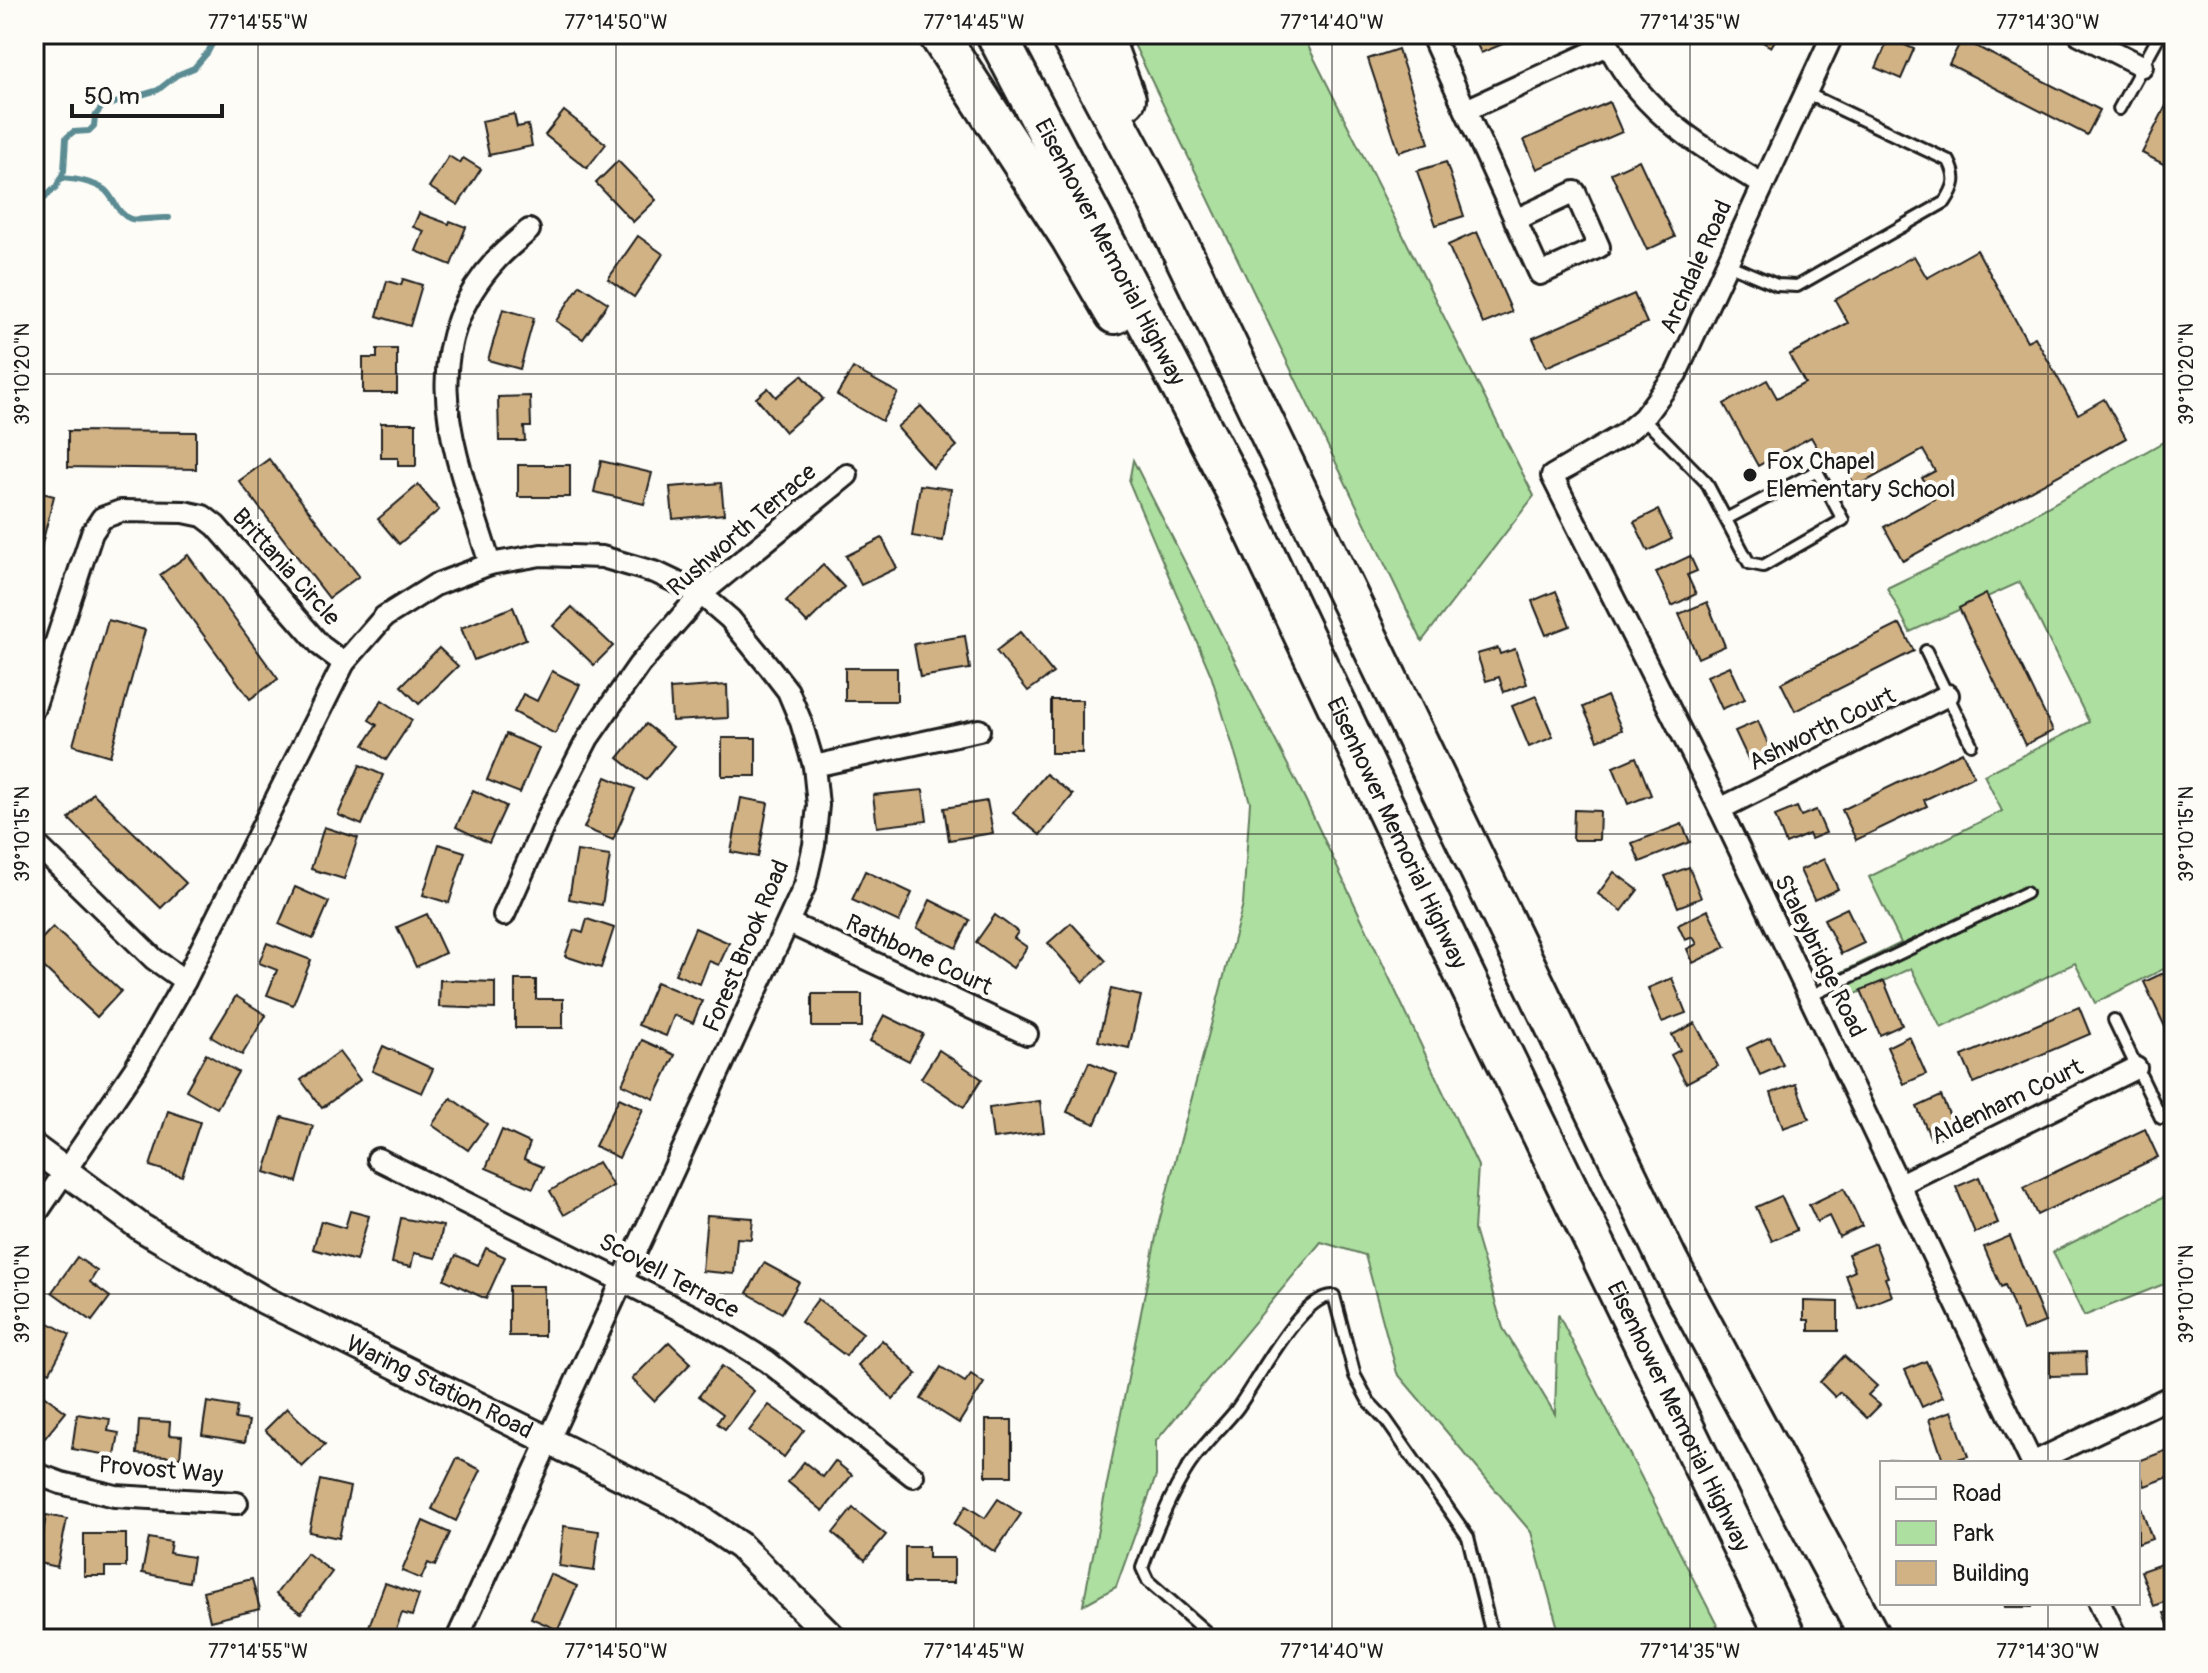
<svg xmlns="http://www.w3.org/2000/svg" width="2208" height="1673" font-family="Pangolin,sans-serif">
  <rect width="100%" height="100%" fill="#fdfcf7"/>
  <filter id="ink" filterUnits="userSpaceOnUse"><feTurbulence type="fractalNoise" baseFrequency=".0125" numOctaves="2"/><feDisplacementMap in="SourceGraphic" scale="16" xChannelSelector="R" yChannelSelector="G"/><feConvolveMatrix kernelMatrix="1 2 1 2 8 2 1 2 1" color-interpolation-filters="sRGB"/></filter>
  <g filter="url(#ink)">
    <g fill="#addfa0" stroke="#647e5e" stroke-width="2">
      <path d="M1129 34H1302L1534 496 1422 641Z"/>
      <path d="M2174 436V964L2095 1003 2075 963 1941 1028 1911 968 1839 1002 1828 979 1901 943 1869 877 2002 811 1984 775 2089 722 2020 582 1910 632 1887 588 2001 533Z"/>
      <path d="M1133 460 1305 799 1478 1166 1474 1230 1503 1328 1555 1414 1558 1314 1724 1639H1561L1531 1532 1397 1373 1365 1255 1321 1242 1156 1441V1476L1116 1587 1083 1605 1159 1222 1243 904 1250 802 1211 675 1129 482Z"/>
      <path d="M2174 1192V1280L2084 1316 2053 1252Z"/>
    </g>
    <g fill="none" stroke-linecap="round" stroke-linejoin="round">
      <g stroke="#5c8c93" stroke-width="6">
        <path d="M61 178C75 179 92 181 105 190 115 199 116 213 131 219 136 221 160 217 169 218"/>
        <path d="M34 208 56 187 64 171 66 138 73 132 89 131 94 126 95 116 102 107 158 90 177 75 194 68 208 52 217 34"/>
      </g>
    </g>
    <g fill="#d1b285" stroke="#1c1c1c" stroke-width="2">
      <path d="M1346 34H1373L1350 44Z"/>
      <path d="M1472 34H1527L1481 53Z"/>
      <path d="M1749 34H1779L1771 47Z"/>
      <path d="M1889 38 1914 49 1901 79 1876 68Z"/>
      <path d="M1962 39 2100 110 2087 135 1949 64Z"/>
      <path d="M1398 49 1429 143 1399 152 1368 59Z"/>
      <path d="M2174 90V153L2167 166 2142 153Z"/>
      <path d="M1609 102 1622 132 1537 169 1524 140Z"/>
      <path d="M564 111 606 144 587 168 545 135Z"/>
      <path d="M514 114 517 127 528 125 532 146 489 155 482 121Z"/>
      <path d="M449 156 460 163 463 158 481 169 458 205 429 187Z"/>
      <path d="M1639 160 1675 237 1647 250 1611 173Z"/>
      <path d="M618 161 656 200 633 222 596 183Z"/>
      <path d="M1446 162 1464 216 1436 225 1417 171Z"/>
      <path d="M419 213 449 224 450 221 466 227 451 265 416 251 424 231 413 227Z"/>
      <path d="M1477 232 1512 312 1483 324 1448 245Z"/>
      <path d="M638 236 663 254 634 297 608 279Z"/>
      <path d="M1977 250 2027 341 2035 337 2078 414 2104 399 2126 438 1903 561 1884 527 1934 499 1922 478 1935 471 1923 450 1856 487 1842 463 1830 470 1811 437 1758 466 1724 404 1767 380 1777 398 1805 383 1789 355 1848 323 1835 300 1914 256 1927 278Z"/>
      <path d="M403 279 422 285 410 326 377 316 387 281 401 285Z"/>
      <path d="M580 285 608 303 583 339 556 321Z"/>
      <path d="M1634 294 1647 323 1546 367 1533 338Z"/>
      <path d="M503 309 534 318 520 369 488 360Z"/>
      <path d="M377 349H397V393H363V358H377Z"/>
      <path d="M853 368 898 393 882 421 837 395Z"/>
      <path d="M802 375 823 399 785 432 756 398 768 388 776 397Z"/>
      <path d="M530 396 531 427H524L525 441H499L498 397Z"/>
      <path d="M921 406 957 446 933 468 897 427Z"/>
      <path d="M381 423H416V466H398V458H381Z"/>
      <path d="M68 431 196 432V469L68 467Z"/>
      <path d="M269 459 359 576 329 598 239 481Z"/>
      <path d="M601 461 652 473 644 504 594 492Z"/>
      <rect x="518" y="465" width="52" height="32"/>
      <path d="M721 483 724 514 673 519 670 487Z"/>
      <path d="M418 485 439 510 399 544 378 519Z"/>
      <path d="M920 485 951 489 943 541 912 536Z"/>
      <path d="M34 491 54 496 34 576Z"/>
      <path d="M1658 510 1672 539 1648 551 1634 522Z"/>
      <path d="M882 538 897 568 861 585 846 556Z"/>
      <path d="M188 555 278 679 250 699 160 575Z"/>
      <path d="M1690 556 1697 571 1687 575 1696 594 1672 606 1656 572Z"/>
      <path d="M823 565 844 587 807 623 786 601Z"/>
      <path d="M1556 591 1570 626 1546 635 1532 601Z"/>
      <path d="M1986 594 2053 731 2025 745 1959 608Z"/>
      <path d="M1707 602 1725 646 1698 658 1679 614Z"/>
      <path d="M513 607 526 639 474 660 461 628Z"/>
      <path d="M572 607 613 646 594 665 553 626Z"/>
      <path d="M108 620 145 630 110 756 73 745Z"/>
      <path d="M1900 624 1914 651 1795 711 1781 683Z"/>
      <path d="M1020 632 1053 673 1028 691 996 651Z"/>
      <path d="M965 636 970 669 920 677 914 644Z"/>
      <path d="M439 648 458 666 419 704 401 686Z"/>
      <path d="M1498 648 1500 654 1515 649 1527 684 1504 692 1499 677 1486 681 1477 654Z"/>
      <path d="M1730 666 1745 699 1722 709 1707 676Z"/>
      <rect x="845" y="668" width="52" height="33"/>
      <path d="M552 671 580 685 555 734 514 712 523 694 537 701Z"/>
      <path d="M727 685 728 718 672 721 670 689Z"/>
      <path d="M1536 696 1553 737 1529 747 1512 706Z"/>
      <path d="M1607 696 1622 730 1598 740 1583 707Z"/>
      <path d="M382 700 412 720 386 760 364 745 377 725 369 720Z"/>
      <rect x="1051" y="700" width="31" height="53"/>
      <path d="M1758 721 1773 755 1751 765 1735 731Z"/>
      <path d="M646 724 674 746 646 780 618 758Z"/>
      <path d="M506 734 539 748 520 793 487 780Z"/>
      <rect x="722" y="738" width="34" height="38"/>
      <path d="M1962 752 1974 776 1924 800 1927 806 1856 840 1842 810Z"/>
      <path d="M1636 757 1651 795 1628 804 1613 767Z"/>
      <path d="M360 765 383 775 362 825 338 815Z"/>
      <path d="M1046 774 1073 795 1040 835 1013 813Z"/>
      <path d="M606 777 635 789 613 840 584 828Z"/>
      <path d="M473 790 506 806 489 843 456 827Z"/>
      <path d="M923 790 927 821 877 827 873 795Z"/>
      <path d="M93 793 186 883 161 908 69 819Z"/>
      <path d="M741 798 768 803 758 857 731 852Z"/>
      <path d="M987 801 993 833 949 840 944 808Z"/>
      <path d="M1797 807 1801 816 1816 810 1826 833 1811 839 1809 834 1786 844 1775 816Z"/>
      <path d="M1574 810 1600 811 1599 840H1573Z"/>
      <path d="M1682 824 1690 842 1640 862 1632 843Z"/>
      <path d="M324 827 358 838 344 879 311 869Z"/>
      <path d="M439 844 465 852 449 903 423 895Z"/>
      <path d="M577 851 610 856 602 905 569 899Z"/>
      <path d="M1824 859 1838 889 1814 900 1800 870Z"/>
      <path d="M1689 867 1701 898 1678 907 1665 876Z"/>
      <path d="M865 871 912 893 899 922 852 900Z"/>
      <path d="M1614 872 1638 890 1622 911 1598 894Z"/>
      <path d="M295 887 329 902 313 939 279 924Z"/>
      <path d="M930 900 970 920 956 948 917 928Z"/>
      <path d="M1847 908 1864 943 1841 954 1824 919Z"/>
      <path d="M1708 910 1726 947 1693 963 1687 949 1697 944 1693 937 1685 940 1678 925Z"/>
      <path d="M427 914 445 953 416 967 397 927Z"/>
      <path d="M995 915 1018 932 1014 938 1027 947 1013 968 976 942Z"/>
      <path d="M587 919 614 928 601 968 565 956 574 930 583 933Z"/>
      <path d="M1071 923 1106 961 1083 982 1048 943Z"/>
      <path d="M53 927 121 991 97 1017 34 958V947Z"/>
      <path d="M695 928 729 943 719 965 709 961 700 984 675 974Z"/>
      <path d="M267 943 311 960 293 1005 267 995 277 970 259 963Z"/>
      <path d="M2172 969 2174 973V1046L2144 982Z"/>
      <path d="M1672 978 1686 1013 1662 1022 1648 988Z"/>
      <path d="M440 980 495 982V1009L439 1007Z"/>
      <path d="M515 980H536V999H563V1028H515Z"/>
      <path d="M1884 981 1902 1025 1880 1035 1861 990Z"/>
      <path d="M656 982 702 1001 693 1023 674 1015 666 1036 638 1025Z"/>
      <path d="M1111 989 1141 996 1129 1048 1098 1041Z"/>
      <rect x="812" y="994" width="50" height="33"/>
      <path d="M236 996 266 1015 242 1055 211 1037Z"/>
      <path d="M2079 1007 2090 1034 1974 1083 1962 1056Z"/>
      <path d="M884 1015 923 1034 909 1061 870 1041Z"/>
      <path d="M1695 1023 1718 1066 1686 1083 1671 1055 1680 1050 1672 1035Z"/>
      <path d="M1909 1036 1926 1074 1904 1084 1887 1047Z"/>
      <path d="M1770 1037 1783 1065 1760 1075 1747 1048Z"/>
      <path d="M642 1040 675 1055 654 1099 622 1084Z"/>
      <path d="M383 1046 433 1069 422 1093 372 1071Z"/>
      <path d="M939 1050 982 1079 964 1107 921 1078Z"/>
      <path d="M339 1052 360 1080 322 1108 301 1080Z"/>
      <path d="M206 1054 238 1072 217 1108 186 1090Z"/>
      <path d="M1089 1062 1117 1074 1095 1124 1067 1112Z"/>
      <path d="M1796 1084 1809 1119 1783 1128 1771 1093Z"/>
      <path d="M1941 1096 1956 1130 1932 1141 1917 1107Z"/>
      <path d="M451 1098 487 1124 468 1150 432 1125Z"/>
      <path d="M619 1098 643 1109 619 1158 595 1146Z"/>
      <path d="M1040 1101 1044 1132 993 1139 989 1108Z"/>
      <path d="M168 1111 200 1122 182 1176 150 1166Z"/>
      <path d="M282 1117 313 1126 297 1182 265 1172Z"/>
      <path d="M2145 1129 2158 1157 2037 1215 2024 1187Z"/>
      <path d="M502 1130 530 1143 524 1159 543 1167 533 1188 486 1168Z"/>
      <path d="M598 1162 613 1186 564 1215 550 1191Z"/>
      <path d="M1979 1177 1998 1223 1975 1233 1956 1187Z"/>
      <path d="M1844 1188 1862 1226 1839 1237 1829 1216 1817 1222 1809 1205Z"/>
      <path d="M1781 1196 1797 1230 1772 1241 1756 1207Z"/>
      <path d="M350 1211 369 1216 356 1261 313 1249 321 1221 345 1228Z"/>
      <path d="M707 1215 753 1218 751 1239 737 1238 734 1274 702 1271Z"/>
      <path d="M401 1218 443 1226 436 1258 414 1253 411 1267 392 1263Z"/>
      <path d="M2010 1236 2045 1322 2023 1331 2005 1285 2001 1287 1984 1247Z"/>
      <path d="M1875 1243 1888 1277 1885 1278 1892 1296 1859 1309 1846 1275 1855 1271 1848 1254Z"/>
      <path d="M486 1248 505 1257 486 1299 444 1279 456 1255 478 1265Z"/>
      <path d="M77 1257 97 1271 90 1282 110 1297 92 1321 52 1292Z"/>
      <path d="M764 1263 799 1282 782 1313 747 1293Z"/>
      <rect x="509" y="1286" width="35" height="50"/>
      <path d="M818 1299 863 1333 846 1356 801 1322Z"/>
      <path d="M1804 1301 1838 1302V1331H1809V1320H1804Z"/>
      <path d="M42 1319 70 1335 50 1372 34 1364V1334Z"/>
      <path d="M882 1340 917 1374 893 1399 858 1365Z"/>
      <path d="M669 1342 691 1363 654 1401 632 1379Z"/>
      <path d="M2086 1352 2087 1375 2050 1376V1353Z"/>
      <path d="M1844 1356 1877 1386 1868 1395 1880 1405 1867 1418 1840 1392 1835 1397 1820 1382Z"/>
      <path d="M1926 1361 1943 1397 1922 1407 1905 1370Z"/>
      <path d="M722 1366 754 1391 725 1429 717 1423 723 1414 699 1396Z"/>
      <path d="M941 1367 965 1382 971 1374 984 1383 959 1423 921 1399Z"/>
      <path d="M34 1388 66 1412 45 1438 34 1430Z"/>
      <path d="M207 1402 237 1407 235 1419 249 1421 245 1442 202 1435Z"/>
      <path d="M769 1405 804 1430 784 1457 749 1431Z"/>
      <path d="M287 1408 325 1445 302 1467 265 1430Z"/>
      <path d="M1952 1411 1968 1456 1944 1463 1929 1419Z"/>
      <path d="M77 1414 110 1419 108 1431 119 1433 115 1456 72 1449Z"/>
      <path d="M139 1420 170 1422 169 1435 182 1436 180 1457 137 1454Z"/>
      <rect x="986" y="1420" width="26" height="56"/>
      <path d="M2170 1449 2174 1459V1475L2145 1486 2136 1462Z"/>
      <path d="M457 1458 481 1470 456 1521 432 1509Z"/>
      <path d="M1889 1459 1911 1461V1463H1888Z"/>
      <path d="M835 1461 852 1475 823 1511 788 1482 804 1462 823 1477Z"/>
      <path d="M320 1480 350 1487 339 1538 309 1532Z"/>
      <path d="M998 1499 1021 1514 995 1552 954 1524 966 1506 985 1518Z"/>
      <path d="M2138 1499 2152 1539 2138 1544Z"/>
      <path d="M853 1508 886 1535 865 1560 833 1533Z"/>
      <path d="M46 1515 67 1519 57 1567 34 1562V1532L43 1534Z"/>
      <path d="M423 1521 450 1533 435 1566 428 1563 421 1579 402 1571Z"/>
      <path d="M564 1526 599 1531 594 1571 559 1566Z"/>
      <path d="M84 1534H126V1567H105V1576H84Z"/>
      <path d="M149 1538 171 1542 169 1553 193 1557 189 1582 142 1573Z"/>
      <path d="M905 1547H928V1558H954V1583H905Z"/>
      <path d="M307 1553 332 1572 301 1613 276 1594Z"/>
      <path d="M2167 1562 2168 1566 2174 1564V1599L2154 1606 2141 1571Z"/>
      <path d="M550 1574 577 1586 558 1630 531 1618Z"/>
      <path d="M252 1579 260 1609 210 1621 203 1591Z"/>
      <path d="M385 1583 419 1595 412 1616 402 1613 393 1638 368 1629Z"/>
      <path d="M2004 1603H2032V1607H2005Z"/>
      <path d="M2174 1610V1639H2173L2164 1613Z"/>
      <path d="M518 1630 546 1639H516Z"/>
    </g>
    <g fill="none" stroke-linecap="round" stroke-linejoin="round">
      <g stroke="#1c1c1c" stroke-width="16">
        <g id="service">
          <path d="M2119 109 2160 34"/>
          <path d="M1727 264 1777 285 1797 286 1945 202C1955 187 1958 178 1949 161L1806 93"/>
          <path d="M1643 418 1706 482 1749 563 1763 566 1843 520 1817 471 1726 519"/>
          <path d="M1926 651 1971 744"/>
          <path d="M1810 996 2026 893"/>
          <path d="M2114 1020 2161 1118"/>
          <path d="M1213 1638 1148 1581 1142 1568C1154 1534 1167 1502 1185 1472 1198 1449 1220 1430 1236 1410 1256 1384 1301 1293 1334 1296L1355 1376 1369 1402 1386 1420 1468 1537 1493 1639"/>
        </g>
      </g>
      <g stroke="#1c1c1c" stroke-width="26">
        <g id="minor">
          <path d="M1431 34C1468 114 1503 194 1540 274L1599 247 1575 192 1515 220"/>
          <path d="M1604 34C1633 107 1698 145 1762 184"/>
          <path d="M1833 34 1676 374 1643 418 1624 434 1552 476 1720 809 2032 1463"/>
          <path d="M2079 34 2142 66"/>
          <path d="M1466 110 1608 45"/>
          <path d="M490 564C457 456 408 356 497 259 506 249 518 240 529 230"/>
          <path d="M34 708 92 533 102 518 121 511 184 512 203 516 216 526 321 646 344 663"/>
          <path d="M814 766 979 730"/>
          <path d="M1720 809 1948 695"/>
          <path d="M34 842 154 959 185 981"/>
          <path d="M504 915 547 818 588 738 639 665 701 594 847 475"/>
          <path d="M789 923 1027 1034"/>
          <path d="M378 1159 708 1324 767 1361 913 1476"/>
          <path d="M1900 1184 2136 1068"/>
          <path d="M34 1217 136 1067 185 981 344 663 384 617 435 585 490 564 541 555 602 557 657 573 701 594 730 619 771 669 788 691 801 722 814 766 818 805 814 845 805 885 457 1639"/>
          <path d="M2032 1463 2174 1395"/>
          <path d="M34 1473 61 1483 115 1496 237 1503"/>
          <path d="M2100 1603 2117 1639"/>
        </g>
      </g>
      <g stroke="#1c1c1c" stroke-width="32">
        <g id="tertiary">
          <path id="s1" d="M34 1148 142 1228 264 1300 683 1507 740 1546 834 1639"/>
        </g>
      </g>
      <g stroke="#1c1c1c" stroke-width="44">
        <g id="motorway">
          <path d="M938 34 1070 237 1115 314"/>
          <path id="s2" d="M996 34 1236 492 1462 970 1787 1639"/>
          <path d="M1069 34 1154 193 1668 1261 1871 1639"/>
          <path d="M1102 34 1126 99"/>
        </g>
      </g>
      <use href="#service" stroke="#fdfcf7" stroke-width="10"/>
      <use href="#minor" stroke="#fdfcf7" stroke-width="20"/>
      <use href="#tertiary" stroke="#fdfcf7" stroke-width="26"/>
      <use href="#motorway" stroke="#fdfcf7" stroke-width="38"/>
    </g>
  </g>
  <path fill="none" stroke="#1c1c1c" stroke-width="2" stroke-opacity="0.45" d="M258 34V1639M616 34V1639M974 34V1639M1332 34V1639M1690 34V1639M2048 34V1463M34 374H2174M34 834H2174M34 1294H2174M2048 1603V1639"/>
  <circle fill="#1c1c1c" stroke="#fdfcf7" stroke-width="3" cx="1750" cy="475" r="8"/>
  <g text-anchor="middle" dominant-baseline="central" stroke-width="8" stroke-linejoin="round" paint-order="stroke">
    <g font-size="24" fill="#1c1c1c" stroke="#fdfcf7">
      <text stroke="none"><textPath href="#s2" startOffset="246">Eisenhower Memorial Highway</textPath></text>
      <text transform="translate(1696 267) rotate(-66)">Archdale Road</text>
      <text transform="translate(742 530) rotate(-41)">Rushworth Terrace</text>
      <text transform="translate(286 567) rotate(48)">Brittania Circle</text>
      <text transform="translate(1822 729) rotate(-26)">Ashworth Court</text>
      <text stroke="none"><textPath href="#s2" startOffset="894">Eisenhower Memorial Highway</textPath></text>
      <text transform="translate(746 946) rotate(-67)">Forest Brook Road</text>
      <text transform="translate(919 955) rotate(25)">Rathbone Court</text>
      <text transform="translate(1820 956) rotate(64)">Staleybridge Road</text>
      <text transform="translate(2007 1102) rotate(-26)">Aldenham Court</text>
      <text transform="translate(669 1276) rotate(28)">Scovell Terrace</text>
      <text stroke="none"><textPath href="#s1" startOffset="472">Waring Station Road</textPath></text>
      <text stroke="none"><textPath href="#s2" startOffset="1542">Eisenhower Memorial Highway</textPath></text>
      <text transform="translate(161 1470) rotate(5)">Provost Way</text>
    </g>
    <g font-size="24" fill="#1c1c1c" stroke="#fdfcf7" text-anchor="start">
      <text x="1766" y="461">Fox Chapel<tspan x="1766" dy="28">Elementary School</tspan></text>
    </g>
  </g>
  <rect width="2208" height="1673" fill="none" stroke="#fdfcf7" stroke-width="88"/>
  <rect x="1880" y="1461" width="260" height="144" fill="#fdfcf7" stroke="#a3a29f" stroke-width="2"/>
  <rect x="1896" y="1487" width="40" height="12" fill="#fdfcf7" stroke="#a3a29f" stroke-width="2"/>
  <text x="1952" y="1501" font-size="24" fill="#1c1c1c">Road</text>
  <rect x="1896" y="1521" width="40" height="24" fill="#addfa0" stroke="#a3a29f" stroke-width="2"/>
  <text x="1952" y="1541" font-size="24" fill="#1c1c1c">Park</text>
  <rect x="1896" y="1561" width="40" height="24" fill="#d1b285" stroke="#a3a29f" stroke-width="2"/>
  <text x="1952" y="1581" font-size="24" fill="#1c1c1c">Building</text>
  <path d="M72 104v12h150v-12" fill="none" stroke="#1c1c1c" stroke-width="4"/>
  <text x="84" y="104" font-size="24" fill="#1c1c1c" stroke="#fdfcf7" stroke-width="6" paint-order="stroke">50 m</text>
  <rect x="44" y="44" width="2120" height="1585" fill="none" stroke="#1c1c1c" stroke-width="3"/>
  <g font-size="20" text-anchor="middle" fill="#1c1c1c">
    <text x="258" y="29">77°14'55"W</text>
    <text x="616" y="29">77°14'50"W</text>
    <text x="974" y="29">77°14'45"W</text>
    <text x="1332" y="29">77°14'40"W</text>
    <text x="1690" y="29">77°14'35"W</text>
    <text x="2048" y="29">77°14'30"W</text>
    <text transform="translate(22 374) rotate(-90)" y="7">39°10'20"N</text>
    <text transform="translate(2186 374) rotate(-90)" y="7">39°10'20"N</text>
    <text transform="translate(22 834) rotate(-90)" y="7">39°10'15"N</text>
    <text transform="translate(2186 834) rotate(-90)" y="7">39°10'15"N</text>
    <text transform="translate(22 1294) rotate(-90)" y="7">39°10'10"N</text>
    <text transform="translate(2186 1294) rotate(-90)" y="7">39°10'10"N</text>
    <text x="258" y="1658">77°14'55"W</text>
    <text x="616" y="1658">77°14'50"W</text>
    <text x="974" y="1658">77°14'45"W</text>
    <text x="1332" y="1658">77°14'40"W</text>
    <text x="1690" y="1658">77°14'35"W</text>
    <text x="2048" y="1658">77°14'30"W</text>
  </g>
</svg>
